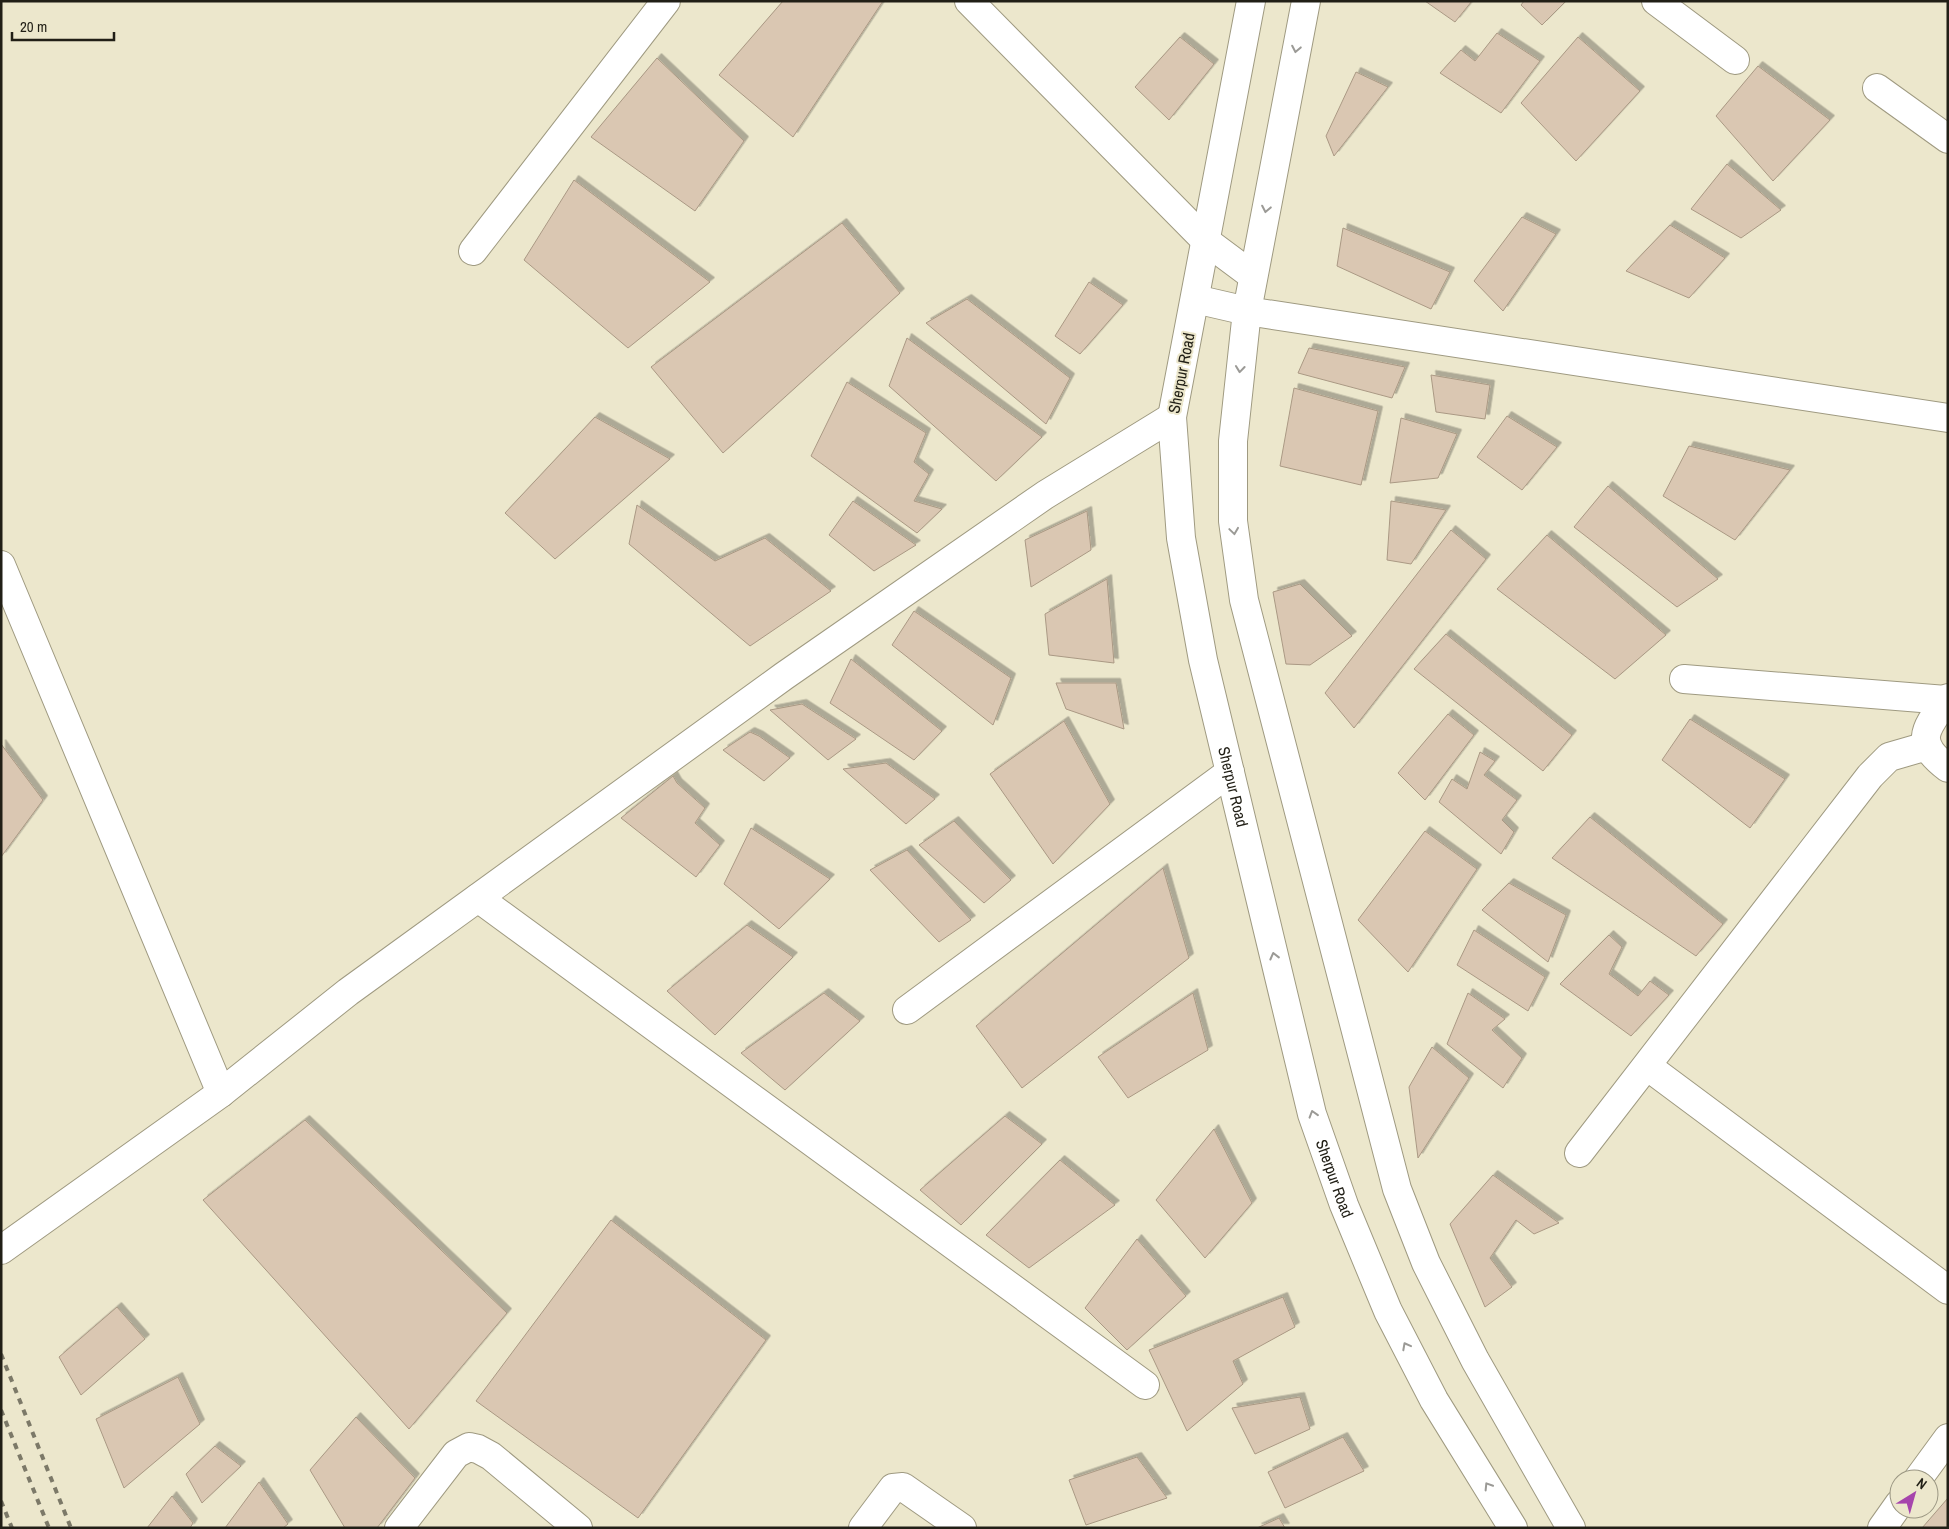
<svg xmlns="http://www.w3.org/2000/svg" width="1949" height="1529" font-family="'Archivo Narrow',sans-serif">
  <defs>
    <filter id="shadow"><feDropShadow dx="4.5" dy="-4.5" stdDeviation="0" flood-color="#0004"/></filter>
  </defs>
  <rect width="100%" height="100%" fill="#ece7cc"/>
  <g fill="#dac7b2" stroke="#aa9984" filter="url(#shadow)">
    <path d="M783 1H883L793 137 719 75Z"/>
    <path d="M1425 1H1472L1455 22Z"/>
    <path d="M1524 1H1566L1542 25 1521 5Z"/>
    <path d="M1497 33 1540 61 1501 113 1440 73 1461 50 1475 61Z"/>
    <path d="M1180 37 1214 64 1169 120 1135 87Z"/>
    <path d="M1578 37 1640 91 1576 161 1521 103Z"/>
    <path d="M657 58 744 141 695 211 591 137Z"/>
    <path d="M1758 66 1830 120 1773 181 1716 116Z"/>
    <path d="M1356 72 1388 87 1334 156 1326 136Z"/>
    <path d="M1727 164 1781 210 1741 238 1691 209Z"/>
    <path d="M574 180 710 282 628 348 524 260Z"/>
    <path d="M1522 217 1556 234 1503 311 1474 281Z"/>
    <path d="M842 223 900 293 723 453 651 367Z"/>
    <path d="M1670 225 1725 258 1689 298 1626 271Z"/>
    <path d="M1343 228 1450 272 1431 309 1337 266Z"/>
    <path d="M1089 282 1123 305 1080 354 1055 336Z"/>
    <path d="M967 299 1070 378 1046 424 926 323Z"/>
    <path d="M907 338 1042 437 996 481 889 386Z"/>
    <path d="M1309 348 1405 367 1392 398 1298 373Z"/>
    <path d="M1431 375 1490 385 1485 419 1436 412Z"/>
    <path d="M847 382 926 433 914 462 929 474 914 501 942 509 917 533 811 456Z"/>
    <path d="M1294 388 1378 411 1361 485 1280 466Z"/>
    <path d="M1507 416 1557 447 1522 490 1477 457Z"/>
    <path d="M595 417 670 459 555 559 505 513Z"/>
    <path d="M1401 418 1457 434 1438 478 1390 483Z"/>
    <path d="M1689 446 1790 470 1735 540 1663 496Z"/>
    <path d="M1608 486 1718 579 1677 607 1574 527Z"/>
    <path d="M853 501 916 545 874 571 829 535Z"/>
    <path d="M1391 501 1446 510 1411 564 1387 560Z"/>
    <path d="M637 505 715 561 765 538 831 591 750 646 629 544Z"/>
    <path d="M1087 511 1091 550 1031 587 1025 540Z"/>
    <path d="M1451 530 1486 559 1354 728 1325 693Z"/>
    <path d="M1547 535 1666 635 1615 679 1497 589Z"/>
    <path d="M1107 579 1114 663 1049 655 1045 614Z"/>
    <path d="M1300 584 1352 636 1310 665 1286 664 1273 592Z"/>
    <path d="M914 611 1011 678 993 725 892 645Z"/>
    <path d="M1446 634 1572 735 1543 771 1414 669Z"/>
    <path d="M851 659 942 731 914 760 830 703Z"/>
    <path d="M1056 683H1116L1124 729 1066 709Z"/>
    <path d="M802 704 856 739 828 760 770 710Z"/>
    <path d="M1448 714 1474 735 1425 800 1398 773Z"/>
    <path d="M1690 719 1785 779 1750 828 1662 760Z"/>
    <path d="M1064 721 1110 804 1053 864 990 774Z"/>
    <path d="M750 732 759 736 790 758 764 781 723 750Z"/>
    <path d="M1 744 43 800 1 857Z"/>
    <path d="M1480 752 1495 761 1484 775 1517 800 1502 820 1514 832 1501 854 1439 802 1452 779 1467 789Z"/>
    <path d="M886 763 935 799 906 824 843 769Z"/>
    <path d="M673 776 677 783 705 808 695 823 720 845 696 877 621 818Z"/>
    <path d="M1590 817 1723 924 1696 956 1552 858Z"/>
    <path d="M954 821 1011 880 984 903 919 845Z"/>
    <path d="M751 828 830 879 779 929 724 884Z"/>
    <path d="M1425 831 1477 869 1408 972 1358 920Z"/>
    <path d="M907 850 971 920 939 942 870 870Z"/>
    <path d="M1163 868 1189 958 1022 1088 976 1026Z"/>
    <path d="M1509 883 1566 915 1548 962 1482 910Z"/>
    <path d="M747 925 793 957 715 1035 667 991Z"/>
    <path d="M1474 930 1545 977 1528 1011 1457 965Z"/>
    <path d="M1609 935 1622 947 1609 974 1638 996 1650 981 1669 995 1631 1036 1560 984Z"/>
    <path d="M824 993 860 1021 785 1090 741 1053Z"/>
    <path d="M1193 993 1208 1050 1128 1098 1098 1057Z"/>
    <path d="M1468 993 1505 1019 1492 1030 1522 1058 1503 1088 1447 1044Z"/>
    <path d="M1432 1047 1469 1078 1418 1158 1409 1087Z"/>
    <path d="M1005 1116 1042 1144 961 1225 920 1190Z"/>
    <path d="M305 1120 507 1313 409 1429 203 1200Z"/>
    <path d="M1214 1129 1252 1203 1205 1258 1156 1200Z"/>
    <path d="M1060 1160 1115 1205 1029 1268 986 1235Z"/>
    <path d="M1493 1175 1559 1223 1534 1234 1516 1220 1490 1258 1512 1287 1485 1307 1450 1224Z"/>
    <path d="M611 1220 766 1340 638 1518 476 1401Z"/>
    <path d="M1137 1239 1186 1296 1127 1350 1085 1308Z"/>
    <path d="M1283 1297 1295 1327 1233 1361 1243 1384 1187 1431 1149 1350Z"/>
    <path d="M117 1307 145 1339 81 1395 59 1357Z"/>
    <path d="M178 1377 200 1424 124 1488 96 1419Z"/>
    <path d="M1300 1397 1310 1429 1255 1454 1232 1408Z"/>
    <path d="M356 1417 415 1478 377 1528H345L310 1470Z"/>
    <path d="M1343 1437 1364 1471 1285 1508 1268 1472Z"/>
    <path d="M215 1446 241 1466 202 1503 186 1474Z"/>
    <path d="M1137 1457 1167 1498 1086 1525 1069 1480Z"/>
    <path d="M259 1482 288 1524 283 1528H225Z"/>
    <path d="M172 1496 193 1523 190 1528H147Z"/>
    <path d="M1948 1498V1528H1922Z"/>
    <path d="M1279 1518 1285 1528H1257Z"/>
  </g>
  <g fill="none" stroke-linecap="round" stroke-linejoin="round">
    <g stroke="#9f9a81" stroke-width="30">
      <g id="minor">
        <path d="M969 1 1206 241 1253 276"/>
        <path id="s1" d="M1251 1 1172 417 1181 538 1203 660 1312 1114 1344 1205 1388 1311 1434 1400 1513 1528"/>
        <path d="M1306 1 1247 311 1233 441V521L1244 600 1397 1189 1426 1263 1475 1360 1571 1528"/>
        <path d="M1656 1 1735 60"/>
        <path d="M1877 88 1948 139"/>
        <path d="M473 251 666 1"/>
        <path d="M1195 299 1247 311 1948 418"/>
        <path d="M1 565 221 1093"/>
        <path d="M1684 679 1946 700"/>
        <path d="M1948 698C1926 728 1912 741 1948 768"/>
        <path d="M478 898 1145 1385"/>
        <path d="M907 1010 1230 772"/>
        <path d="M1647 1066 1948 1290"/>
        <path d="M1579 1153 1870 776 1889 757 1927 746"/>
        <path d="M1 1250 221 1093 348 992 784 676 1045 495 1172 417"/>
        <path d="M1918 1479 1948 1438"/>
        <path d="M399 1528 456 1454 469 1447 478 1449 491 1456 578 1528"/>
        <path d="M863 1528 893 1488 903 1487 962 1528"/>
        <path d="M1882 1528 1899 1504"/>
      </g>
    </g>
    <use href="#minor" stroke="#fff" stroke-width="28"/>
    <g stroke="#7c7968" stroke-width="4" stroke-dasharray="6 6" stroke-linecap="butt">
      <path d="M1 1354 71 1528"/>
      <path d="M1 1410 49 1528"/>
      <path d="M1 1501 12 1528"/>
    </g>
  </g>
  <defs><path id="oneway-chevron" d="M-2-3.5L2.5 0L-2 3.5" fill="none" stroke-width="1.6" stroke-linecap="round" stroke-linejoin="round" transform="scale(1.25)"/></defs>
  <g stroke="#9b9a96">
    <use href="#oneway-chevron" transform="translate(1296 49) rotate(101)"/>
    <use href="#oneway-chevron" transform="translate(1266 209) rotate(101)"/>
    <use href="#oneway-chevron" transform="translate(1240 369) rotate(96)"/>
    <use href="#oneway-chevron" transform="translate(1234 531) rotate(82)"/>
    <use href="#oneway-chevron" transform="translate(1274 956) rotate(-104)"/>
    <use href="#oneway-chevron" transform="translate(1313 1114) rotate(-107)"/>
    <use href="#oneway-chevron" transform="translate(1406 1346) rotate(-118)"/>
    <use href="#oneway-chevron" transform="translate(1488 1486) rotate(-122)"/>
  </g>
  <g text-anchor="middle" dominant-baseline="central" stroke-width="4" stroke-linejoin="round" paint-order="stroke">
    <g font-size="16" fill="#211f16" stroke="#ece7cc">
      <text transform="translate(1181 373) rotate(-79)">Sherpur Road</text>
      <text stroke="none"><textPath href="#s1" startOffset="799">Sherpur Road</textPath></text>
      <text stroke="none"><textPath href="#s1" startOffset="1204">Sherpur Road</textPath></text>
    </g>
  </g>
  <rect width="1949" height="1529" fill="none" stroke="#211f16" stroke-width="5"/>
  <g transform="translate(1914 1494) rotate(37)"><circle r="24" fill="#ece7cc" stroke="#9b9783"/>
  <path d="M0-4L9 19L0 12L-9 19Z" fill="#a645ac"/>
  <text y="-8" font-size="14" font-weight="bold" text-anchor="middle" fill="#211f16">N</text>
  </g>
  <path d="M12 32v8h102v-8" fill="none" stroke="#211f16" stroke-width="2.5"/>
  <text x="20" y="32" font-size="15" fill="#211f16" stroke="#ece7cc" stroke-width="4" paint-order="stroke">20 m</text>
</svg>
